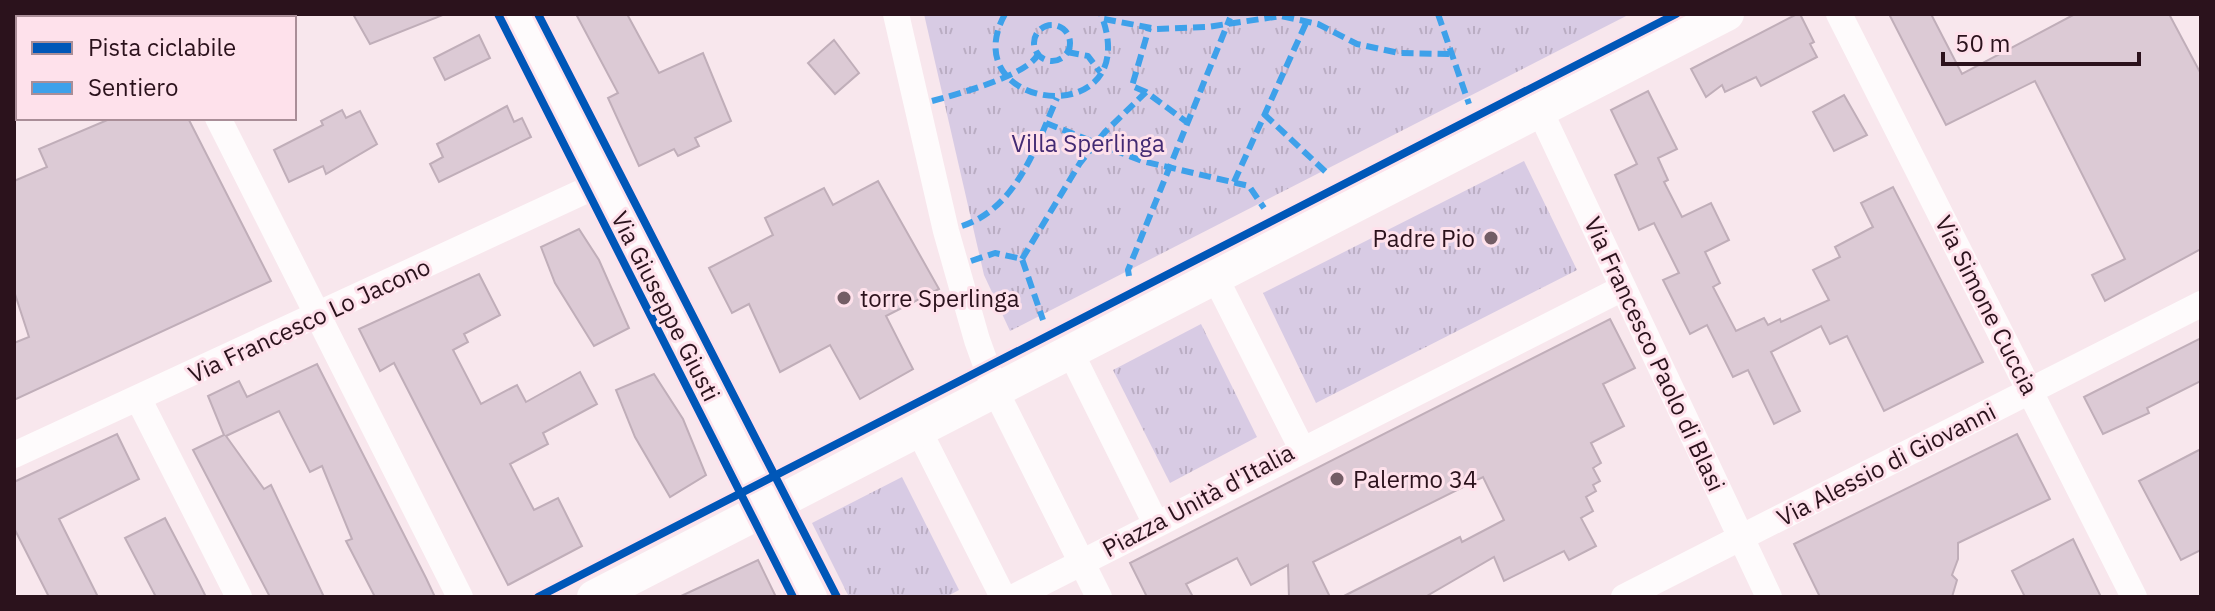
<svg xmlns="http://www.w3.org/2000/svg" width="2215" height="611" font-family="'IBM Plex Sans',sans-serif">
  <defs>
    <pattern id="grass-tufts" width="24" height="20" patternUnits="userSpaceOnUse" patternTransform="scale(2)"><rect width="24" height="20" fill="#d8cbe4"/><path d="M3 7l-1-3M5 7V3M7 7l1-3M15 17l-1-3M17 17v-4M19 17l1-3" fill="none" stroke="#baadc3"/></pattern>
  </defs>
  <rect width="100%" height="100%" fill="#f8e7ed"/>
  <g fill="url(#grass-tufts)">
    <path d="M924 14H1630L1010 331 984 275Z"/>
    <path d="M1524 161 1577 270 1316 403 1263 293Z"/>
    <path d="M1201 324 1257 437 1170 483 1113 370Z"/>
    <path d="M902 477 959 590 946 597H849L812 523Z"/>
  </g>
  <g fill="#dccad5" stroke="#c0aeb9" stroke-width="2">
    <path d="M353 14H442L443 15 370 44Z"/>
    <path d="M576 14H627L659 73 703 53 731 121 695 138 699 146 678 156 674 149 639 166 608 98 618 93Z"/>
    <path d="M1797 14H1800L1814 42 1810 44 1817 57 1761 86 1756 77 1725 92 1722 85 1706 97 1691 69Z"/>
    <path d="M1889 14H1931L1962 74 2075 14H2169L2201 74V249L2105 301 2092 275 2125 259 2035 81 1946 125Z"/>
    <path d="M479 35 490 58 445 80 434 58Z"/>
    <path d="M834 40 859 73 835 94 808 63Z"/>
    <path d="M1648 91 1677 149 1658 158 1668 180 1664 182 1682 217 1711 203 1729 240 1705 252 1720 283 1713 287 1736 331 1764 318 1768 325 1780 319 1781 322 1829 300 1813 270 1840 257 1835 247 1873 227 1861 203 1893 187 1983 362 1884 411 1847 336 1830 344 1821 326 1771 352 1800 411 1774 424 1748 370 1733 377 1707 325 1690 334 1663 280 1679 273 1654 223 1639 230 1615 175 1637 164 1611 110Z"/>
    <path d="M1844 95 1867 135 1834 151 1813 112Z"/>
    <path d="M507 106 514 122 522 118 531 137 439 182 430 164 443 157 437 144Z"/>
    <path d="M342 110 346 118 360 111 377 144 326 174 323 166 289 182 274 150 323 125 321 121Z"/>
    <path d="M112 118H188L271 281 14 400V343L29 337 14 291V181L47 167 39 149Z"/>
    <path d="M878 181 939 289 886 316 913 369 860 399 830 345 780 372 749 304 732 313 709 268 773 235 765 218 824 188 833 205Z"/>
    <path d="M579 229 599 260 629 328 594 346 555 283 541 247Z"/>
    <path d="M479 274 500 315 464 334 468 342 453 350 481 404 517 385 526 402 580 372 597 404 543 433 548 444 510 464 534 510 558 498 582 546 508 585 394 363 380 371 359 329Z"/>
    <path d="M1610 319 1635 368 1603 384 1624 426 1591 443 1601 463 1593 468 1600 481 1593 485 1596 491 1586 497 1593 511 1581 518 1596 546 1569 560 1564 551 1504 581 1494 557 1425 597H1342L1460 537 1462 542 1504 520 1483 477 1313 562 1330 597H1289L1288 565 1251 585 1237 558 1186 584 1193 597H1147L1130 563Z"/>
    <path d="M2201 338V381L2147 408 2149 413 2103 434 2084 397Z"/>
    <path d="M317 364 426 578 435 597H375L346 541 352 539 322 466 310 472 279 411 226 436 264 489 271 485 324 597H270L193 450 224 435 208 396 239 381 247 397Z"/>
    <path d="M654 374 683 419 706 475 670 497 635 437 616 390Z"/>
    <path d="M117 434 139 479 59 519 98 597H49L14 528V482Z"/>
    <path d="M2017 434 2050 499 1958 543V559L1952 575 1957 580 1952 597H1820L1794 544Z"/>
    <path d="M2201 449V550L2181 560 2139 481Z"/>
    <path d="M165 518 198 581 206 597H156L125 538Z"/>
    <path d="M2073 539 2101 597H2025L2012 571Z"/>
    <path d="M758 560 776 597H679Z"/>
  </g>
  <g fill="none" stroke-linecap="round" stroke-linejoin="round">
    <g stroke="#fefbfc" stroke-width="26">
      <path d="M164 14 166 18"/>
      <path d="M518 14 814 597"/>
      <path d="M896 14 946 231 977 340 995 390 1099 597"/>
      <path d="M1839 14 2134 597"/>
      <path d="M1540 111 1769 597"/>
      <path d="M218 118 460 597"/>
      <path d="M1215 277 1302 449"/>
      <path d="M1070 351 1156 524"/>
      <path d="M139 400 239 597"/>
      <path d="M918 429 1003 597"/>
      <path d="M14 455 604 182"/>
      <path d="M1014 597 1623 288"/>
      <path d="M1624 597 2201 304"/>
    </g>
    <path stroke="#fefbfc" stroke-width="34" d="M594 597 1727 14"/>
    <g stroke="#3ea1ea" stroke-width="6" stroke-dasharray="12 6" stroke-linecap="butt">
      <path d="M1005 14C951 112 1147 134 1101 14"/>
      <path d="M1438 14 1469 104"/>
      <path d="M1104 19 1156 29 1207 27 1281 16 1318 24 1357 44 1399 53 1449 54"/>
      <circle cx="1052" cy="43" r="18"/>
      <path d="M1067 52 1088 56 1100 72"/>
      <path d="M1146 92 1132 86 1149 28"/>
      <path d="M932 101C955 95 1029 75 1038 54"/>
      <path d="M1264 114 1329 175"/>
      <path d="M1046 123 1142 161 1249 186 1264 208"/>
      <path d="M1234 182 1307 21"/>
      <path d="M962 226C1017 208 1036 146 1057 98"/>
      <path d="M1022 259 1080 163 1105 132 1146 92 1188 123"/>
      <path d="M971 261 995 253 1022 259 1043 320"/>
      <path d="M1129 276 1128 270 1230 18"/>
    </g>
    <g stroke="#fee1eb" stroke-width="13">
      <g id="cycleway">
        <path d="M498 14 793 597"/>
        <path d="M538 14 837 597"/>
        <path d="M538 597 1676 14"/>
      </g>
    </g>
    <use href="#cycleway" stroke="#0057b8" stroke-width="8"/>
  </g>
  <g fill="#735d65" stroke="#fee1eb" stroke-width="3">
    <circle cx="1491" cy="238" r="8"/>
    <circle cx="844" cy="298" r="8"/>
    <circle cx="1337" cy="479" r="8"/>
  </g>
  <g text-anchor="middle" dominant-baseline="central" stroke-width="6" stroke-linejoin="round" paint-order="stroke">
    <g font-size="24" fill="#432a73" stroke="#fee1eb">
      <text x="1088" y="143">Villa Sperlinga</text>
    </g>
    <g font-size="24" fill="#2b121c" stroke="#fee1eb" text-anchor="start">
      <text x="1475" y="238" text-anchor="end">Padre Pio</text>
      <text x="860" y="298">torre Sperlinga</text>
      <text x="1353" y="479">Palermo 34</text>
    </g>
    <g font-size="24" fill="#2b121c" stroke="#fee1eb">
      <text transform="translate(1987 305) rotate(63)">Via Simone Cuccia</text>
      <text transform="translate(666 306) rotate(63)">Via Giuseppe Giusti</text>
      <text transform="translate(309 320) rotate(-25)">Via Francesco Lo Jacono</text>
      <text transform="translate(1655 354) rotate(65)">Via Francesco Paolo di Blasi</text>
      <text transform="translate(1886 464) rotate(-27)">Via Alessio di Giovanni</text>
      <text transform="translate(1198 500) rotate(-28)">Piazza Unità d'Italia</text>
    </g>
  </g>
  <rect width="2215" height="611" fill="none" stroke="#2b121c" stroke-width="32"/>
  <rect x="16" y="16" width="280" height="104" fill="#fee1eb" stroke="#aa8e98" stroke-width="2"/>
  <rect x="32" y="42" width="40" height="12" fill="#0057b8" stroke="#aa8e98" stroke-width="2"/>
  <text x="88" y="56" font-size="24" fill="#2b121c">Pista ciclabile</text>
  <rect x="32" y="82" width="40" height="12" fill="#3ea1ea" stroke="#aa8e98" stroke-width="2"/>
  <text x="88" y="96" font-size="24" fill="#2b121c">Sentiero</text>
  <path d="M1943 52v12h196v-12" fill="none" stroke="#2b121c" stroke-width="4"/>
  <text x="1955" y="52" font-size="24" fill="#2b121c" stroke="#fee1eb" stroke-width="6" paint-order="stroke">50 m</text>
</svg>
